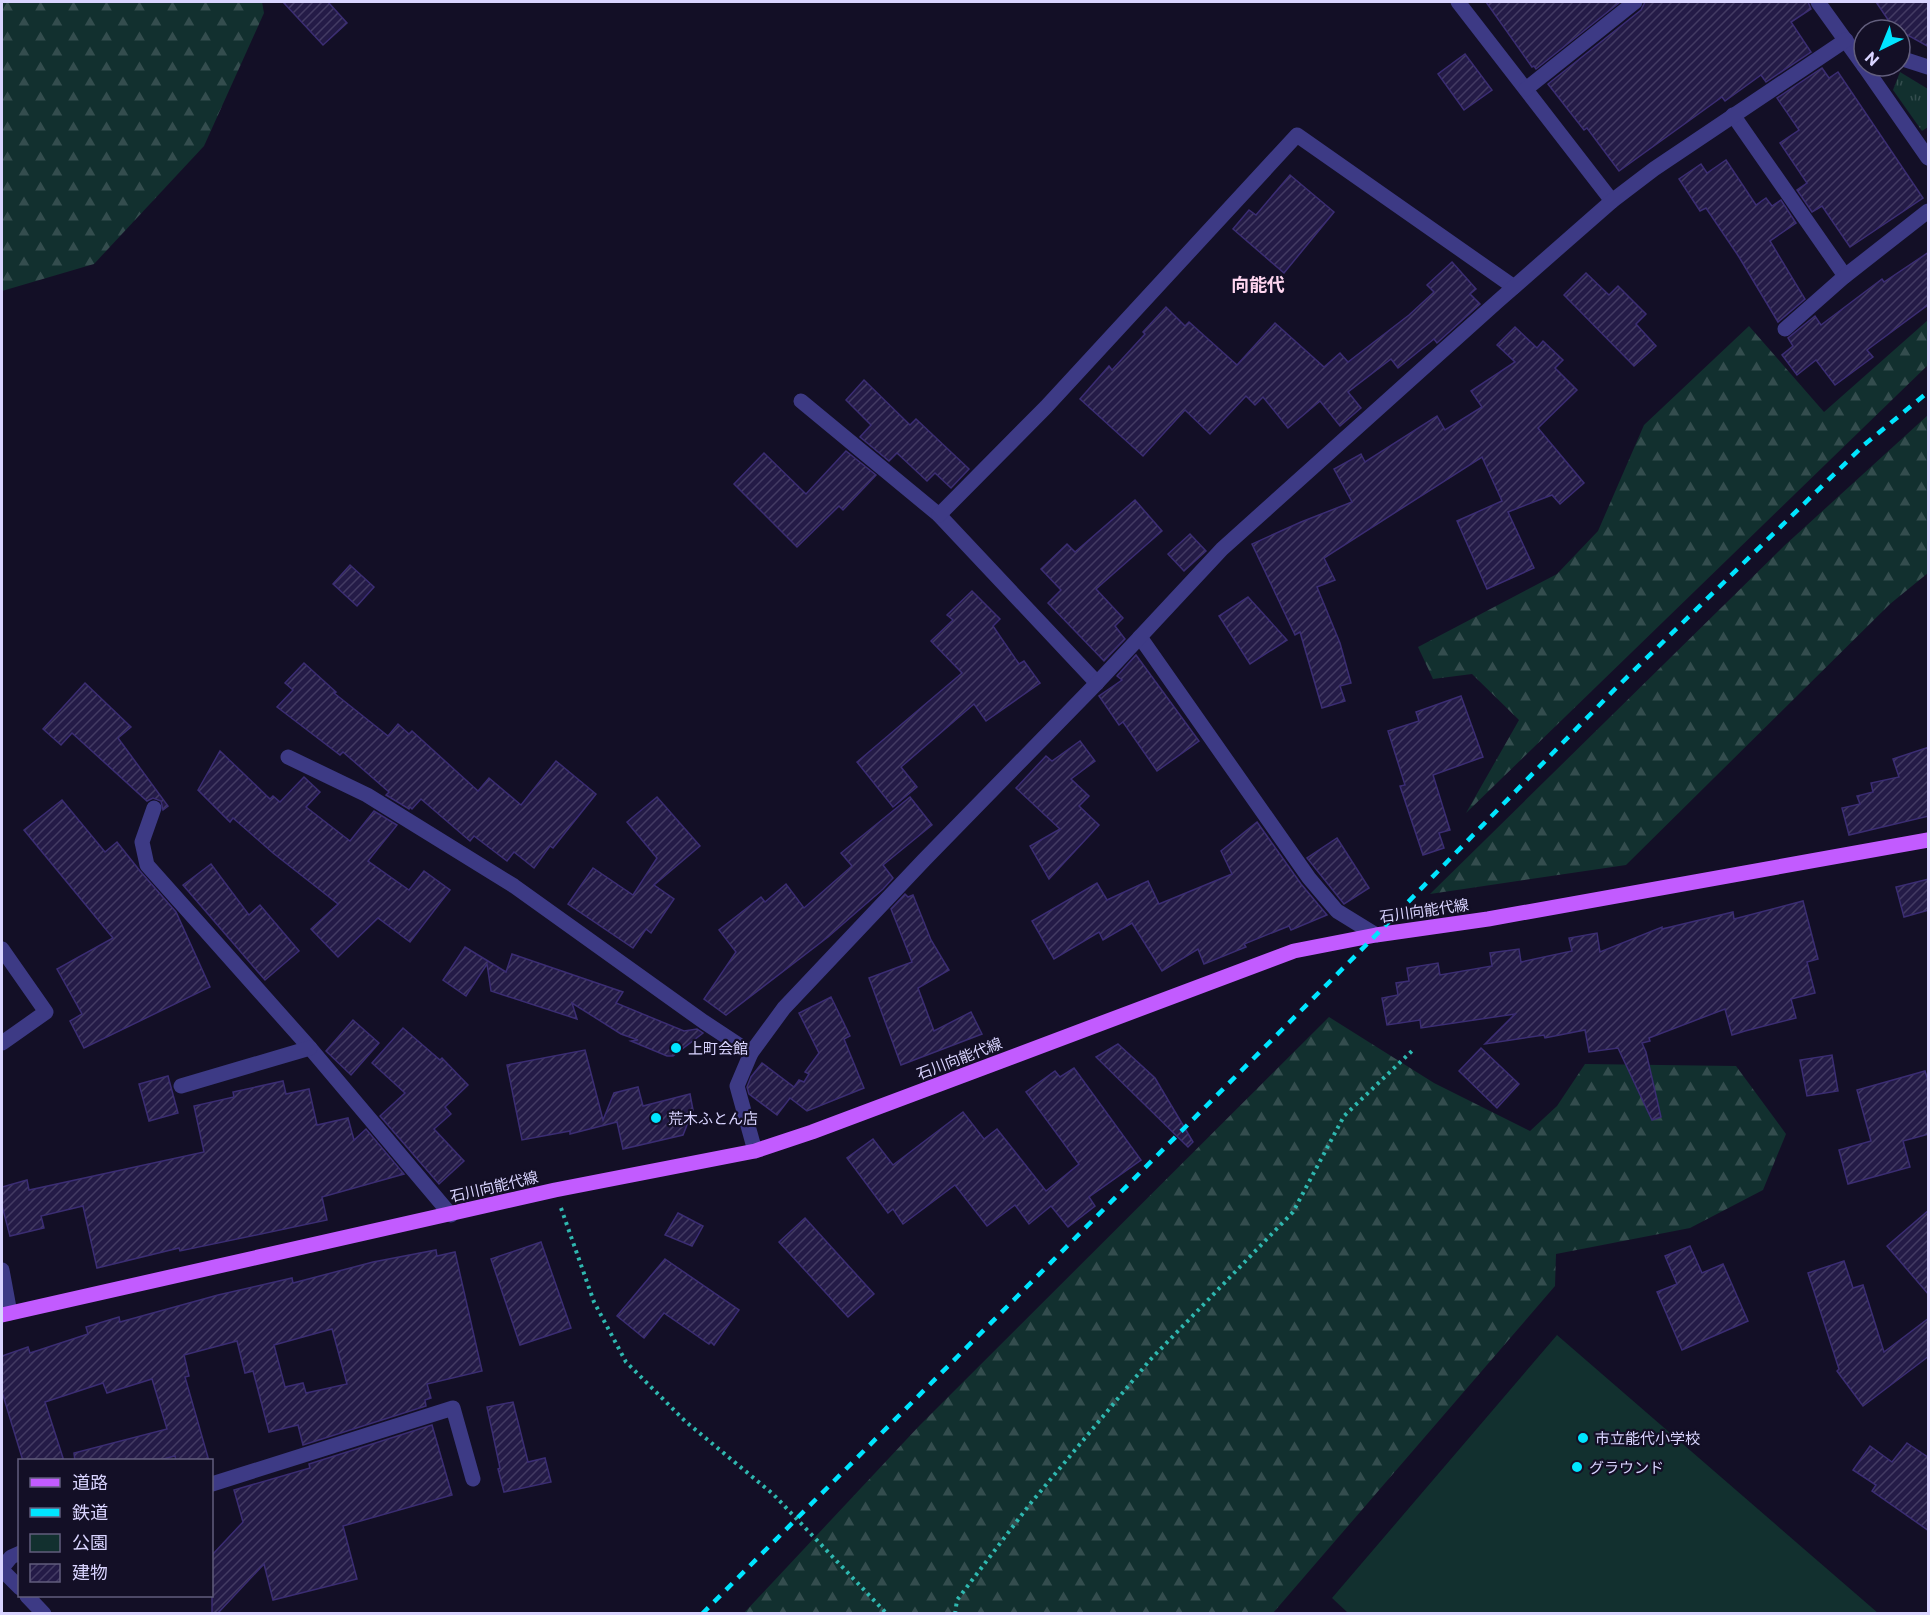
<svg xmlns="http://www.w3.org/2000/svg" width="1930" height="1615" font-family="Commissioner,'Noto Sans JP',sans-serif">
  <defs>
    <pattern id="forest-firs" width="22" height="20" patternUnits="userSpaceOnUse" patternTransform="scale(1.5)"><rect width="22" height="20" fill="#12302f"/><path d="M5 1l3.5 6h-7zM16 11l3.5 6h-7z" fill="#344d4e"/></pattern>
    <pattern id="park-tufts" width="24" height="20" patternUnits="userSpaceOnUse" patternTransform="scale(1.5)"><rect width="24" height="20" fill="#12302f"/><path d="M3 7l-1-3M5 7V3M7 7l1-3M15 17l-1-3M17 17v-4M19 17l1-3" fill="none" stroke="#344d4e"/></pattern>
    <pattern id="building-hatch" width="6" height="6" patternUnits="userSpaceOnUse" patternTransform="scale(1.5)"><rect width="6" height="6" fill="#241b47"/><path d="M-1 1l2-2M0 6l6-6M5 7l2-2" fill="none" stroke="#433b63"/></pattern>
  </defs>
  <rect width="100%" height="100%" fill="#130f26"/>
  <path fill="#12302f" d="M1557 1335 1878 1613H1348L1332 1598Z"/>
  <g fill="url(#forest-firs)">
    <path d="M2 2H262L264 13 204 146 94 264 2 291Z"/>
    <path d="M1928 320V365L1466 813 1519 720 1472 674 1433 679 1418 647 1557 574 1598 531 1644 425 1749 326 1824 412Z"/>
    <path d="M1928 415V573L1890 604 1626 865 1430 894 1784 546Z"/>
    <path d="M1329 1017 1434 1083 1530 1131 1557 1106 1585 1064 1736 1066 1786 1134 1763 1190 1690 1228 1556 1254 1555 1286 1273 1613 743 1614 920 1425Z"/>
  </g>
  <path fill="url(#park-tufts)" d="M1900 72 1928 89V127L1922 131 1893 90Z"/>
  <g fill="url(#building-hatch)" stroke="#3b2d73" stroke-width="1.5" fill-rule="evenodd">
    <path d="M283 2H328L347 23 323 45Z"/>
    <path d="M1486 2H1620L1536 69 1534 66 1532 67Z"/>
    <path d="M1645 2H1808L1811 9 1791 22 1811 52 1766 82 1761 75 1725 101 1722 97 1619 171 1587 128 1584 130 1548 84 1641 10Z"/>
    <path d="M1876 2H1929V47L1893 27Z"/>
    <path d="M1465 54 1492 90 1464 110 1438 74Z"/>
    <path d="M1822 68 1829 78 1838 72 1923 198 1850 247 1822 206 1812 212 1797 190 1807 183 1780 143 1799 130 1777 98Z"/>
    <path d="M1726 160 1756 205 1766 198 1772 206 1781 200 1796 223 1770 241 1805 299 1778 322 1739 257 1706 208 1700 211 1679 179 1701 164 1707 173Z"/>
    <path d="M1290 175 1334 212 1284 273 1233 229 1249 210 1256 215Z"/>
    <path d="M1929 252V304L1867 350 1873 357 1835 385 1816 360 1797 375 1782 355 1793 346 1788 338 1815 316 1821 325 1882 279 1884 282Z"/>
    <path d="M1452 262 1476 289 1470 294 1480 304 1437 343 1434 339 1398 368 1391 359 1348 392 1361 408 1340 426 1320 401 1288 428 1263 397 1255 405 1246 396 1210 434 1185 410 1143 456 1080 399 1109 366 1112 370 1145 334 1143 332 1166 307 1185 326 1189 322 1237 365 1275 323 1324 367 1340 353 1348 362 1409 315 1434 292 1427 285Z"/>
    <path d="M1586 273 1609 295 1618 286 1646 314 1636 324 1656 346 1634 366 1564 295Z"/>
    <path d="M1515 327 1537 348 1543 341 1563 360 1555 368 1577 390 1538 428 1584 483 1560 504 1552 495 1508 512 1534 568 1487 589 1457 521 1502 501 1482 457 1324 558 1335 580 1317 587 1340 643 1351 683 1340 686 1345 701 1322 708 1300 632 1295 635 1252 544 1301 522 1352 502 1334 469 1361 454 1365 462 1437 416 1445 430 1482 407 1471 391 1515 362 1497 345Z"/>
    <path d="M864 380 910 425 916 419 969 469 951 488 935 473 927 481 897 453 889 461 860 437 871 425 846 400Z"/>
    <path d="M846 451 876 475 843 510 839 506 797 547 734 484 764 453 806 494Z"/>
    <path d="M1135 500 1162 531 1096 589 1123 618 1115 626 1125 639 1104 661 1048 603 1061 590 1041 569 1067 544 1075 552Z"/>
    <path d="M1190 534 1206 551 1184 571 1168 554Z"/>
    <path d="M350 565 374 587 357 606 333 584Z"/>
    <path d="M972 591 1000 619 993 626 1019 664 1024 661 1040 683 986 721 974 704 901 767 917 787 893 807 857 762 962 673 931 641 953 620 947 615Z"/>
    <path d="M1248 597 1287 640 1250 664 1219 616Z"/>
    <path d="M1136 655 1199 741 1157 771 1123 722 1119 725 1099 696 1122 680 1117 676Z"/>
    <path d="M304 663 336 692 334 693 388 736 398 724 409 734 412 731 478 791 489 778 521 805 556 761 596 794 553 848 550 846 534 868 514 852 507 861 474 836 470 841 421 799 412 809 410 807 409 809 386 795 389 792 343 752 340 755 277 707 293 690 285 683Z"/>
    <path d="M85 683 131 727 118 738 168 806 163 810 161 801 153 798 147 801 72 733 61 745 43 729Z"/>
    <path d="M1461 696 1483 757 1433 775 1450 830 1439 833 1444 848 1423 855 1400 786 1405 785 1388 731 1419 721 1416 712Z"/>
    <path d="M1080 741 1095 761 1071 779 1089 796 1079 806 1099 825 1049 879 1030 846 1060 829 1016 788 1046 756 1052 761Z"/>
    <path d="M1929 747V816L1849 835 1842 808 1860 804 1857 796 1873 792 1871 783 1899 777 1893 759Z"/>
    <path d="M220 751 270 799 273 796 280 802 304 777 320 792 306 807 350 841 374 811 397 825 368 861 409 890 424 871 450 890 410 942 378 918 338 957 311 929 338 904 273 853 233 818 230 822 198 790Z"/>
    <path d="M657 797 700 846 654 885 674 899 651 933 646 929 633 948 568 904 593 868 633 895 657 858 627 822Z"/>
    <path d="M910 797 932 825 883 865 893 878 883 889 828 937 726 1015 704 999 736 952 719 930 761 897 765 902 786 884 804 908 852 866 841 853Z"/>
    <path d="M62 800 105 852 117 842 140 871 176 912 210 987 84 1048 70 1021 82 1014 57 969 113 938 24 830Z"/>
    <path d="M1257 822 1301 884 1327 915 1291 930 1289 926 1244 944 1246 947 1204 964 1198 949 1162 971 1132 923 1103 940 1099 932 1054 959 1032 921 1097 883 1107 900 1148 881 1159 904 1232 874 1221 851Z"/>
    <path d="M1337 838 1369 888 1344 904 1307 858Z"/>
    <path d="M211 864 249 915 260 905 299 951 265 980 183 885Z"/>
    <path d="M1929 879V910L1904 917 1896 887Z"/>
    <path d="M905 894 908 897 913 895 931 940 949 970 918 988 934 1031 971 1012 982 1034 901 1065 869 978 912 962 891 909Z"/>
    <path d="M1803 901 1818 959 1807 962 1815 993 1791 999 1796 1018 1745 1031 1732 1035 1725 1009 1649 1038 1650 1041 1642 1043 1646 1052 1661 1117 1652 1120 1618 1048 1589 1052 1585 1030 1545 1038 1544 1035 1485 1044 1515 1014 1421 1028 1420 1020 1387 1025 1382 998 1398 995 1396 983 1409 981 1407 968 1438 963 1440 975 1492 966 1490 953 1519 949 1521 962 1572 951 1569 938 1597 933 1600 952 1662 927V929L1733 912 1734 919Z"/>
    <path d="M465 947 506 972 512 954 623 992 616 1003 684 1031 697 1029 703 1033 673 1056H667L631 1041 638 1040 621 1034 572 1003 577 1019 491 991 487 964 466 996 443 980Z"/>
    <path d="M831 997 850 1036 844 1039 864 1088 807 1111 790 1098 777 1115 749 1094 747 1087 751 1077 762 1063 794 1087 799 1080 804 1082 809 1074 805 1072 819 1053 799 1013Z"/>
    <path d="M353 1020 379 1043 351 1075 326 1051Z"/>
    <path d="M403 1028 440 1060 442 1058 468 1085 445 1107 451 1114 434 1129 464 1161 439 1184 380 1116 405 1093 372 1063Z"/>
    <path d="M1118 1044 1155 1078 1193 1142 1188 1147 1096 1057Z"/>
    <path d="M1481 1048 1519 1084 1497 1108 1459 1071Z"/>
    <path d="M585 1050 603 1120 614 1093 638 1087 643 1106 690 1094 693 1110 683 1135 623 1149 617 1122 570 1134V1131L522 1140 507 1065Z"/>
    <path d="M1832 1055 1838 1091 1807 1096 1800 1060Z"/>
    <path d="M1074 1068 1141 1160 1089 1197 1095 1206 1068 1227 1051 1206 1029 1224 1015 1205 987 1226 955 1185 903 1224 893 1209 888 1213 847 1158 873 1139 893 1165 963 1112 984 1139 997 1129 1046 1191 1079 1164 1026 1092 1055 1071 1060 1077Z"/>
    <path d="M1925 1071 1929 1084V1134L1903 1141 1910 1167 1848 1184 1839 1150 1871 1141 1857 1090Z"/>
    <path d="M168 1076 178 1113 149 1121 139 1084Z"/>
    <path d="M283 1081 286 1094 309 1089 317 1125 348 1118 354 1140 366 1129 404 1174 322 1197 327 1220 180 1251 179 1248 97 1268 83 1206 41 1216 44 1228 10 1236 2 1206V1187L27 1180 29 1190 204 1152 194 1106 234 1097 233 1092Z"/>
    <path d="M1929 1210V1295L1887 1246Z"/>
    <path d="M678 1213 703 1226 692 1246 665 1235Z"/>
    <path d="M805 1218 874 1294 848 1317 779 1242Z"/>
    <path d="M541 1242 571 1328 520 1345 491 1259Z"/>
    <path d="M1690 1246 1702 1273 1723 1264 1748 1321 1682 1350 1657 1292 1677 1284 1665 1256Z"/>
    <path d="M436 1250 437 1256 455 1252 482 1371 427 1384 431 1398 425 1400 426 1406 303 1445 298 1425 269 1432 253 1371 245 1373 237 1341 184 1355 189 1376 185 1377 209 1461H176L175 1456 156 1461H75L74 1453 167 1429 152 1379 107 1393 103 1383 45 1402 64 1461H23L2 1392V1356L28 1347 30 1353 88 1334 86 1327 119 1317 120 1322 218 1295 292 1278 293 1283 373 1262ZM332 1329 347 1384 306 1393 303 1383 285 1387 274 1345Z"/>
    <path d="M665 1259 739 1310 714 1345 711 1342 709 1344 664 1313 644 1338 617 1316Z"/>
    <path d="M1844 1261 1853 1288 1863 1285 1884 1352 1929 1318V1356L1863 1406 1837 1371 1839 1369 1808 1273Z"/>
    <path d="M513 1402 528 1462 545 1458 551 1482 504 1492 498 1469 500 1468 487 1407Z"/>
    <path d="M432 1425 452 1495 343 1526 357 1579 273 1600 264 1564 217 1614H212V1555L243 1522 234 1490 310 1468 309 1464Z"/>
    <path d="M1907 1443 1929 1458V1531L1872 1491 1876 1485 1853 1470 1870 1446 1892 1462Z"/>
  </g>
  <g fill="none" stroke-linecap="round" stroke-linejoin="round">
    <g stroke="#2fb8b0" stroke-width="4" stroke-dasharray="3 4.5" stroke-linecap="butt">
      <path d="M561 1208 594 1302 626 1362 685 1421 773 1494 887 1614"/>
      <path d="M955 1614 957 1600 1030 1504 1150 1360 1293 1212 1344 1116 1415 1048"/>
    </g>
    <g stroke="#3d3a85" stroke-width="15">
      <path d="M1458 2 1612 201"/>
      <path d="M1818 2 1864 66"/>
      <path d="M1900 58 1928 67"/>
      <path d="M1864 66 1928 158"/>
      <path d="M1526 89 1635 2"/>
      <path d="M1733 115 1845 276"/>
      <path d="M1785 329 1845 276 1928 211"/>
      <path d="M801 401 939 515 1097 683"/>
      <path d="M939 515 1046 407 1297 135 1514 287"/>
      <path d="M1140 637 1309 878 1337 911 1376 935"/>
      <path d="M288 757 367 795 514 886 704 1022 751 1053"/>
      <path d="M154 808 142 842 147 865 310 1048 451 1215"/>
      <path d="M2 949 46 1012 2 1043"/>
      <path d="M181 1086 310 1048"/>
      <path d="M755 1151 737 1086 751 1053 784 1008 924 860 1097 683 1222 549 1498 301 1612 201 1654 169 1846 40"/>
      <path d="M2 1270 10 1313"/>
      <path d="M212 1484 453 1408 473 1479"/>
      <path d="M2 1568 11 1557 20 1553"/>
      <path d="M2 1570 20 1588"/>
      <path d="M27 1596 44 1614"/>
    </g>
    <path stroke="#c25bff" stroke-width="15" d="M2 1315 555 1190 755 1151 812 1132 1294 951 1376 935 1488 919 1928 840"/>
    <path stroke="#00e5ff" stroke-width="4.5" stroke-dasharray="9 8" stroke-linecap="butt" d="M702 1614 1376 935 1615 689 1864 445 1928 392"/>
  </g>
  <g fill="#00e5ff" stroke="#130f26" stroke-width="2">
    <circle cx="676" cy="1048" r="6"/>
    <circle cx="656" cy="1118" r="6"/>
    <circle cx="1583" cy="1438" r="6"/>
    <circle cx="1577" cy="1467" r="6"/>
  </g>
  <g text-anchor="middle" dominant-baseline="central" stroke-width="4.5" stroke-linejoin="round" paint-order="stroke">
    <g font-size="15" fill="#d9d4ff" stroke="#130f26">
      <text transform="translate(1424 910) rotate(-8)">石川向能代線</text>
      <text transform="translate(959 1058) rotate(-21)">石川向能代線</text>
      <text transform="translate(494 1186) rotate(-13)">石川向能代線</text>
    </g>
    <g font-size="15" fill="#d9d4ff" stroke="#130f26" text-anchor="start">
      <text x="688" y="1048">上町会館</text>
      <text x="668" y="1118">荒木ふとん店</text>
      <text x="1595" y="1438">市立能代小学校</text>
      <text x="1589" y="1467">グラウンド</text>
    </g>
    <g font-size="18" font-weight="bold" fill="#ffd6f0" stroke="#130f26">
      <text x="1258" y="284">向能代</text>
    </g>
  </g>
  <rect width="1930" height="1615" fill="none" stroke="#d9d4ff" stroke-width="6"/>
  <rect x="18" y="1459" width="195" height="138" fill="#130f26" stroke="#625e7d" stroke-width="1.5"/>
  <rect x="30" y="1478" width="30" height="9" fill="#c25bff" stroke="#625e7d" stroke-width="1.5"/>
  <text x="72" y="1489" font-size="18" fill="#d9d4ff">道路</text>
  <rect x="30" y="1508" width="30" height="9" fill="#00e5ff" stroke="#625e7d" stroke-width="1.5"/>
  <text x="72" y="1519" font-size="18" fill="#d9d4ff">鉄道</text>
  <rect x="30" y="1534" width="30" height="18" fill="#12302f" stroke="#625e7d" stroke-width="1.5"/>
  <text x="72" y="1549" font-size="18" fill="#d9d4ff">公園</text>
  <rect x="30" y="1564" width="30" height="18" fill="url(#building-hatch)" stroke="#625e7d" stroke-width="1.5"/>
  <text x="72" y="1579" font-size="18" fill="#d9d4ff">建物</text>
  <g transform="translate(1882 48) rotate(223)"><circle r="28" fill="#130f26" stroke="#625e7d" stroke-width="1.5"/>
  <path d="M0-4.5L10 22L0 15L-10 22Z" fill="#00e5ff"/>
  <text y="-9" font-size="16" font-weight="bold" text-anchor="middle" fill="#d9d4ff">N</text>
  </g>
</svg>
